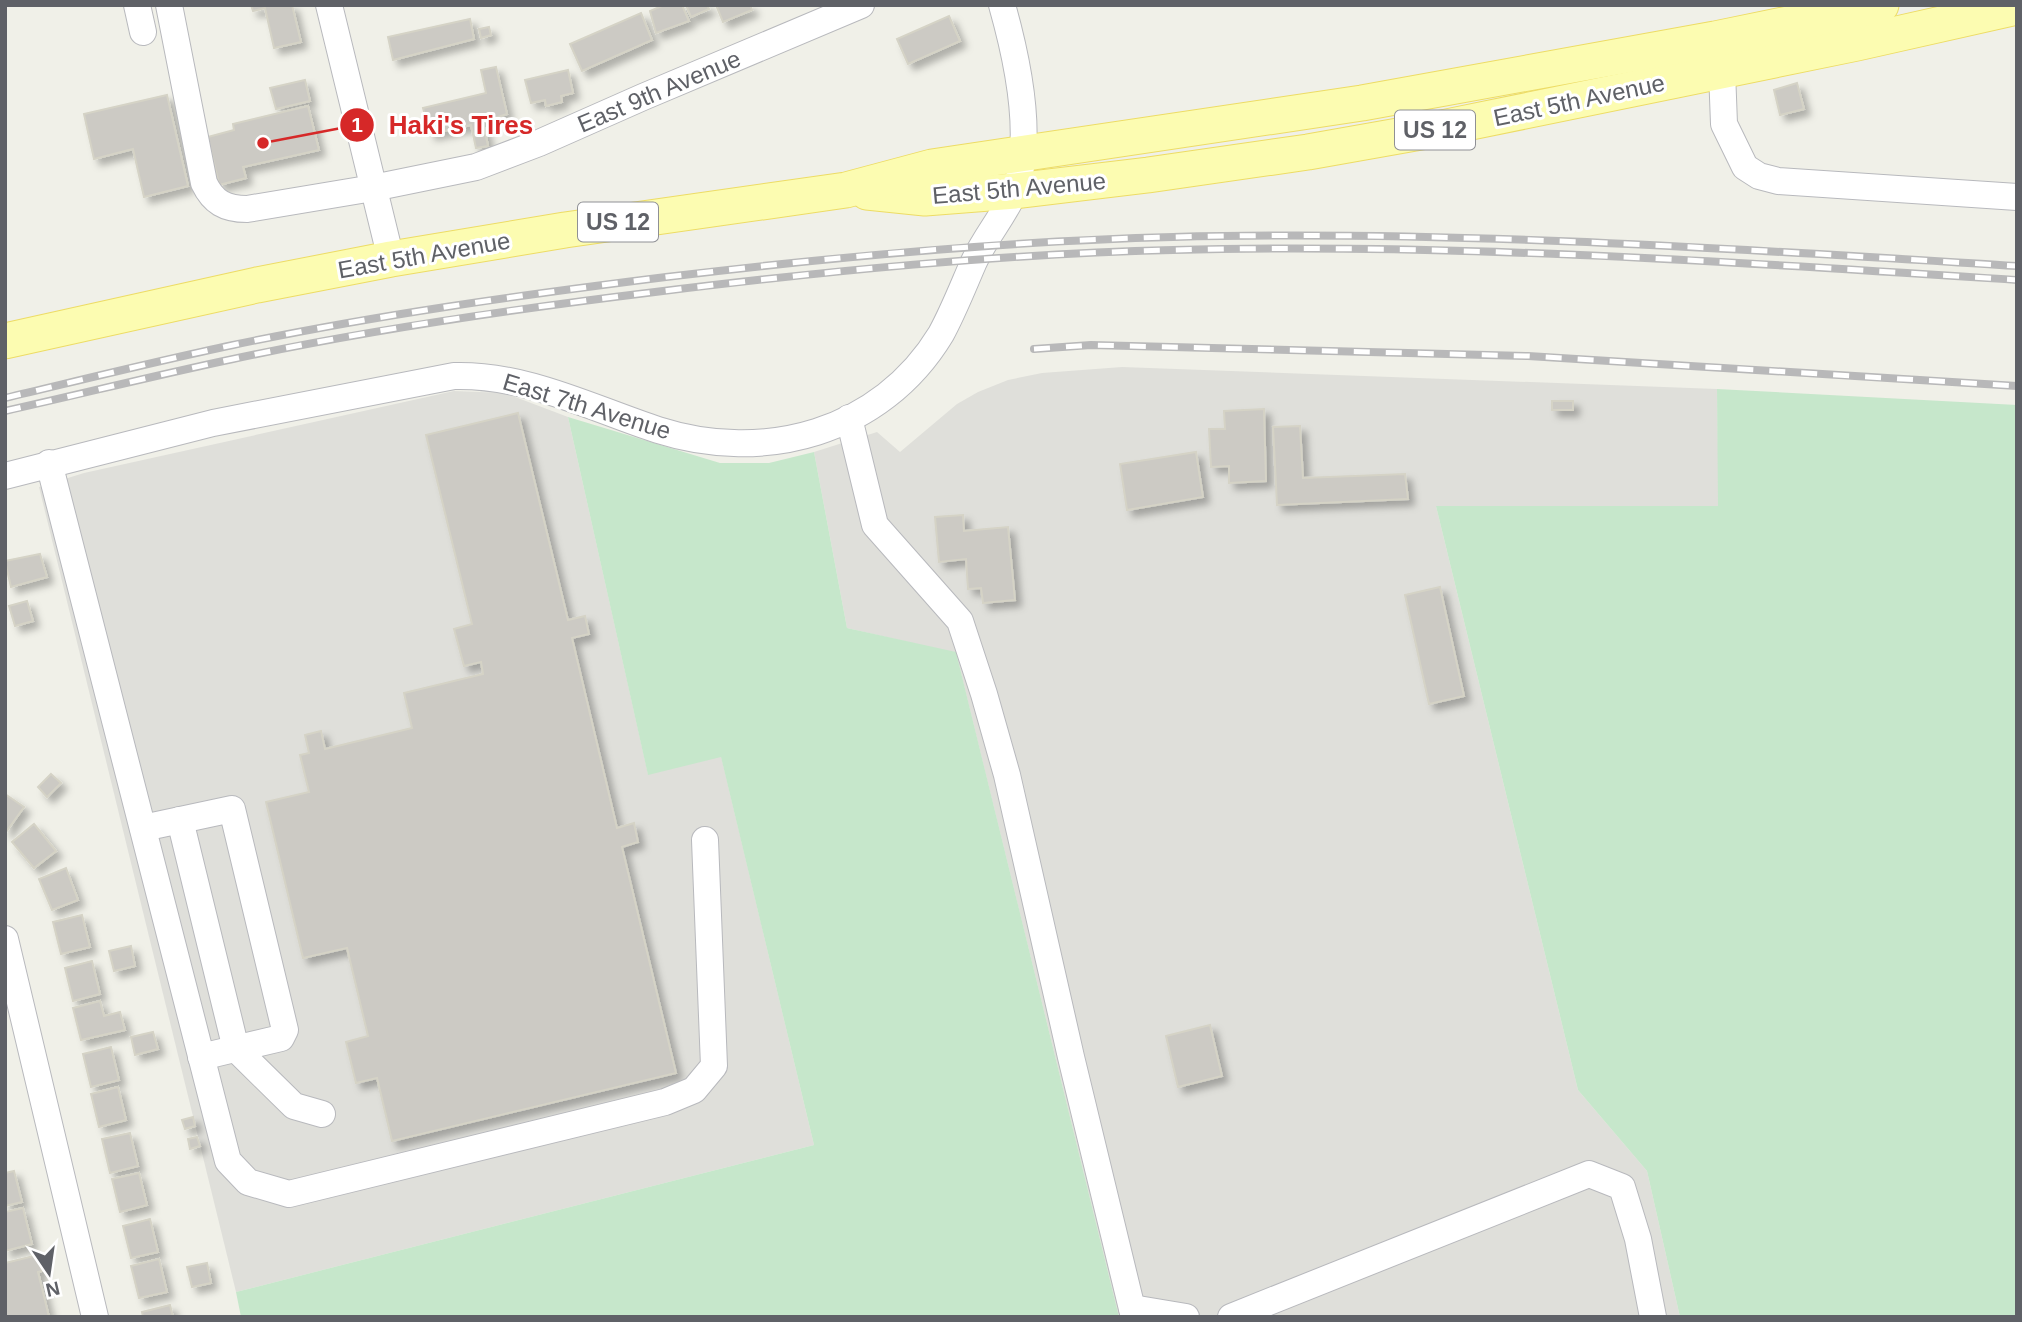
<svg xmlns="http://www.w3.org/2000/svg" width="2022" height="1322" font-family="Helvetica,sans-serif">
  <defs>
    <filter id="shadow"><feDropShadow dx="6" dy="6" stdDeviation="3.5" flood-color="#0004"/></filter>
  </defs>
  <rect width="100%" height="100%" fill="#f0f0e8"/>
  <g fill="#dfdfda">
    <path d="M1122 367 1717 389 1719 506H1436L1578 1090 1647 1171 1680 1317H1119L956 653 847 628 814 452 877 432 900 452 957 404 978 392 1008 380 1042 373Z"/>
    <path d="M454 391 505 393 568 417 648 774 721 756 814 1145 236 1292 39 487 84 473Z"/>
  </g>
  <g fill="#c6e7cb">
    <path d="M1717 389 2017 405V1317H1680L1647 1171 1578 1090 1436 506H1718Z"/>
    <path d="M568 417 720 463H769L814 452 847 628 956 652 1119 1317H241L236 1292 814 1145 721 757 648 775Z"/>
  </g>
  <g fill="#cccac4" stroke="#d5d3c6" stroke-width="2" filter="url(#shadow)">
    <path d="M251 5H292L301 42 274 48 265 8 253 11Z"/>
    <path d="M664 5H682L689 21 656 33 650 11Z"/>
    <path d="M686 5H707L709 9 691 17Z"/>
    <path d="M716 5H750L752 10 723 22Z"/>
    <path d="M641 13 652 40 582 71 570 44Z"/>
    <path d="M949 16 960 41 908 64 897 39Z"/>
    <path d="M470 19 474 39 393 60 388 37Z"/>
    <path d="M489 27 491 35 481 38 479 29Z"/>
    <path d="M496 67 507 114 483 122 488 146 476 148 471 125 430 134 423 108 486 93 481 70Z"/>
    <path d="M568 70 573 93 561 96 562 102 546 106 545 100 531 103 525 80Z"/>
    <path d="M305 80 310 101 276 109 270 88Z"/>
    <path d="M1797 83 1804 109 1780 115 1774 90Z"/>
    <path d="M167 95 188 186 144 197 133 149 94 159 84 114Z"/>
    <path d="M308 106 319 150 243 167 246 178 219 185 208 137 234 130 233 124Z"/>
    <rect x="1552" y="401" width="21" height="9"/>
    <path d="M1264 409 1266 481 1229 483V466L1211 467 1209 429H1225L1224 411Z"/>
    <path d="M518 413 568 620 585 616 589 634 572 638 617 828 634 823 638 842 622 847 676 1073 392 1141 377 1078 356 1083 346 1042 368 1036 347 948 303 958 266 802 309 792 300 755 309 753 305 735 321 731 325 749 412 728 404 693 483 674 481 662 464 666 454 629 472 624 426 435Z"/>
    <path d="M1300 426 1303 478 1405 474 1408 499 1277 505 1273 427Z"/>
    <path d="M1196 452 1203 497 1127 510 1120 464Z"/>
    <path d="M963 515 964 531 1008 527 1015 600 983 603 981 588 968 589 966 559 939 562 935 517Z"/>
    <path d="M40 554 47 577 11 587 5 561Z"/>
    <path d="M1440 587 1464 696 1429 704 1405 595Z"/>
    <path d="M27 601 33 621 15 626 9 606Z"/>
    <path d="M51 774 61 783 47 797 38 787Z"/>
    <path d="M5 794 24 807 6 832 5 831Z"/>
    <path d="M34 824 56 851 34 868 12 842Z"/>
    <path d="M66 868 78 900 52 910 39 879Z"/>
    <path d="M82 915 90 947 61 954 53 922Z"/>
    <path d="M131 946 135 966 114 971 109 951Z"/>
    <path d="M92 961 100 994 73 1001 65 968Z"/>
    <path d="M100 1001 104 1016 120 1012 125 1030 81 1040 73 1008Z"/>
    <path d="M1210 1025 1222 1076 1178 1087 1166 1036Z"/>
    <path d="M153 1032 158 1049 135 1055 131 1037Z"/>
    <path d="M111 1047 119 1080 91 1087 83 1054Z"/>
    <path d="M118 1087 126 1120 99 1127 91 1094Z"/>
    <path d="M193 1117 195 1126 185 1129 182 1120Z"/>
    <path d="M130 1133 138 1166 110 1173 102 1139Z"/>
    <path d="M197 1137 200 1146 190 1149 188 1139Z"/>
    <path d="M14 1171 22 1202 5 1206V1173Z"/>
    <path d="M139 1173 147 1205 120 1212 112 1179Z"/>
    <path d="M23 1208 32 1244 5 1251V1212Z"/>
    <path d="M150 1219 158 1252 131 1258 123 1226Z"/>
    <path d="M38 1255 42 1271 38 1272 49 1317H5V1263Z"/>
    <path d="M159 1259 167 1292 139 1298 131 1266Z"/>
    <path d="M207 1263 211 1283 192 1287 187 1267Z"/>
    <path d="M170 1305 173 1317H143L142 1312Z"/>
  </g>
  <g fill="none" stroke-linecap="round" stroke-linejoin="round">
    <g stroke="#b8b9bd" stroke-width="28">
      <g id="minor">
        <path d="M137 5 143 32"/>
        <path d="M169 5 204 183C213 202 225 209 247 209L373 188 476 167 539 143 643 97 861 5"/>
        <path d="M329 5 391 259"/>
        <path d="M1718 54 1722 71 1724 124 1745 167 1759 176 1778 181 2017 197"/>
        <path d="M849 418 875 525 960 621 984 694 1007 775 1071 1057 1134 1317"/>
        <path d="M49 463 228 1161 248 1182 289 1194 665 1102 694 1090 714 1066 705 840"/>
        <path d="M5 476 213 423 454 376C526 374 591 408 658 430 764 464 881 433 941 334 953 312 962 289 972 266 983 239 1006 214 1016 188 1034 135 1017 58 1002 5"/>
        <path d="M180 820 236 1049 294 1106 322 1114"/>
        <path d="M143 828 232 809 285 1030 281 1038 201 1057"/>
        <path d="M5 939 95 1317"/>
        <path d="M1132 1308 1186 1317"/>
        <path d="M1231 1317 1589 1174 1622 1187 1638 1239 1653 1317"/>
      </g>
    </g>
    <g stroke="#eddc65" stroke-width="37">
      <g id="major">
        <path d="M867 192 925 198 1015 191 1148 175 1308 152 1432 130 1857 43 2017 7"/>
        <path d="M5 341 257 285 391 259 565 230 846 190 932 167 1362 103 1715 39 1881 5"/>
      </g>
    </g>
    <use href="#minor" stroke="#fff" stroke-width="26"/>
    <use href="#major" stroke="#fcfcb1" stroke-width="35"/>
    <g stroke="#b8b8b9" stroke-width="8">
      <g id="rail">
        <path d="M1034 349 1091 345 1528 356 2017 386"/>
        <path d="M5 398C81 380 157 361 233 345 376 315 521 295 666 277 834 257 1003 241 1173 237 1454 230 1736 249 2017 266"/>
        <path d="M5 411C81 394 157 375 233 359 372 329 514 309 655 292 827 271 1000 254 1173 250 1454 243 1736 262 2017 280"/>
      </g>
    </g>
    <use href="#rail" stroke="#fff" stroke-width="5" stroke-dasharray="16" stroke-linecap="butt"/>
  </g>
  <g text-anchor="middle" dominant-baseline="central" stroke-width="6" stroke-linejoin="round" paint-order="stroke">
    <g fill="#fff" stroke="#8f9095" stroke-width="2">
      <rect x="1395" y="110.5" width="80" height="39" rx="5"/>
      <rect x="578" y="202.5" width="80" height="39" rx="5"/>
    </g>
    <g font-size="23" font-weight="bold" fill="#5f6167">
      <text x="1435" y="130">US 12</text>
      <text x="618" y="222">US 12</text>
    </g>
    <g font-size="24" fill="#5f6167" stroke="#fff">
      <text transform="translate(659 91) rotate(-23)">East 9th Avenue</text>
      <text transform="translate(1579 100) rotate(-12)">East 5th Avenue</text>
      <text transform="translate(1019 188) rotate(-5)">East 5th Avenue</text>
      <text transform="translate(424 255) rotate(-10)">East 5th Avenue</text>
      <text transform="translate(587 406) rotate(17)">East 7th Avenue</text>
    </g>
  </g>
  <path fill="none" stroke="#d62828" stroke-width="2.5" d="M263 143L357 125"/>
  <g fill="#d62828" stroke="#fff" stroke-width="2.5">
    <circle cx="263" cy="143" r="7"/>
    <circle cx="357" cy="125" r="18"/>
  </g>
  <g font-size="21" text-anchor="middle" font-weight="bold" fill="#fff">
    <text x="357" y="132">1</text>
  </g>
  <g font-size="26" text-anchor="middle" font-weight="bold" fill="#d62828" stroke="#fff" stroke-width="6" stroke-linejoin="round" paint-order="stroke">
    <text x="461" y="134">Haki's Tires</text>
  </g>
  <rect width="2022" height="1322" fill="none" stroke="#5f6167" stroke-width="14"/>
  <g transform="translate(49 1273) rotate(167)" stroke="#ffffff" stroke-width="5" paint-order="stroke">
  <path d="M0-5L12 26L0 18L-12 26Z" fill="#5f6167"/>
  <text y="-10" font-size="19" font-weight="bold" text-anchor="middle" fill="#5f6167">N</text>
  </g>
</svg>
